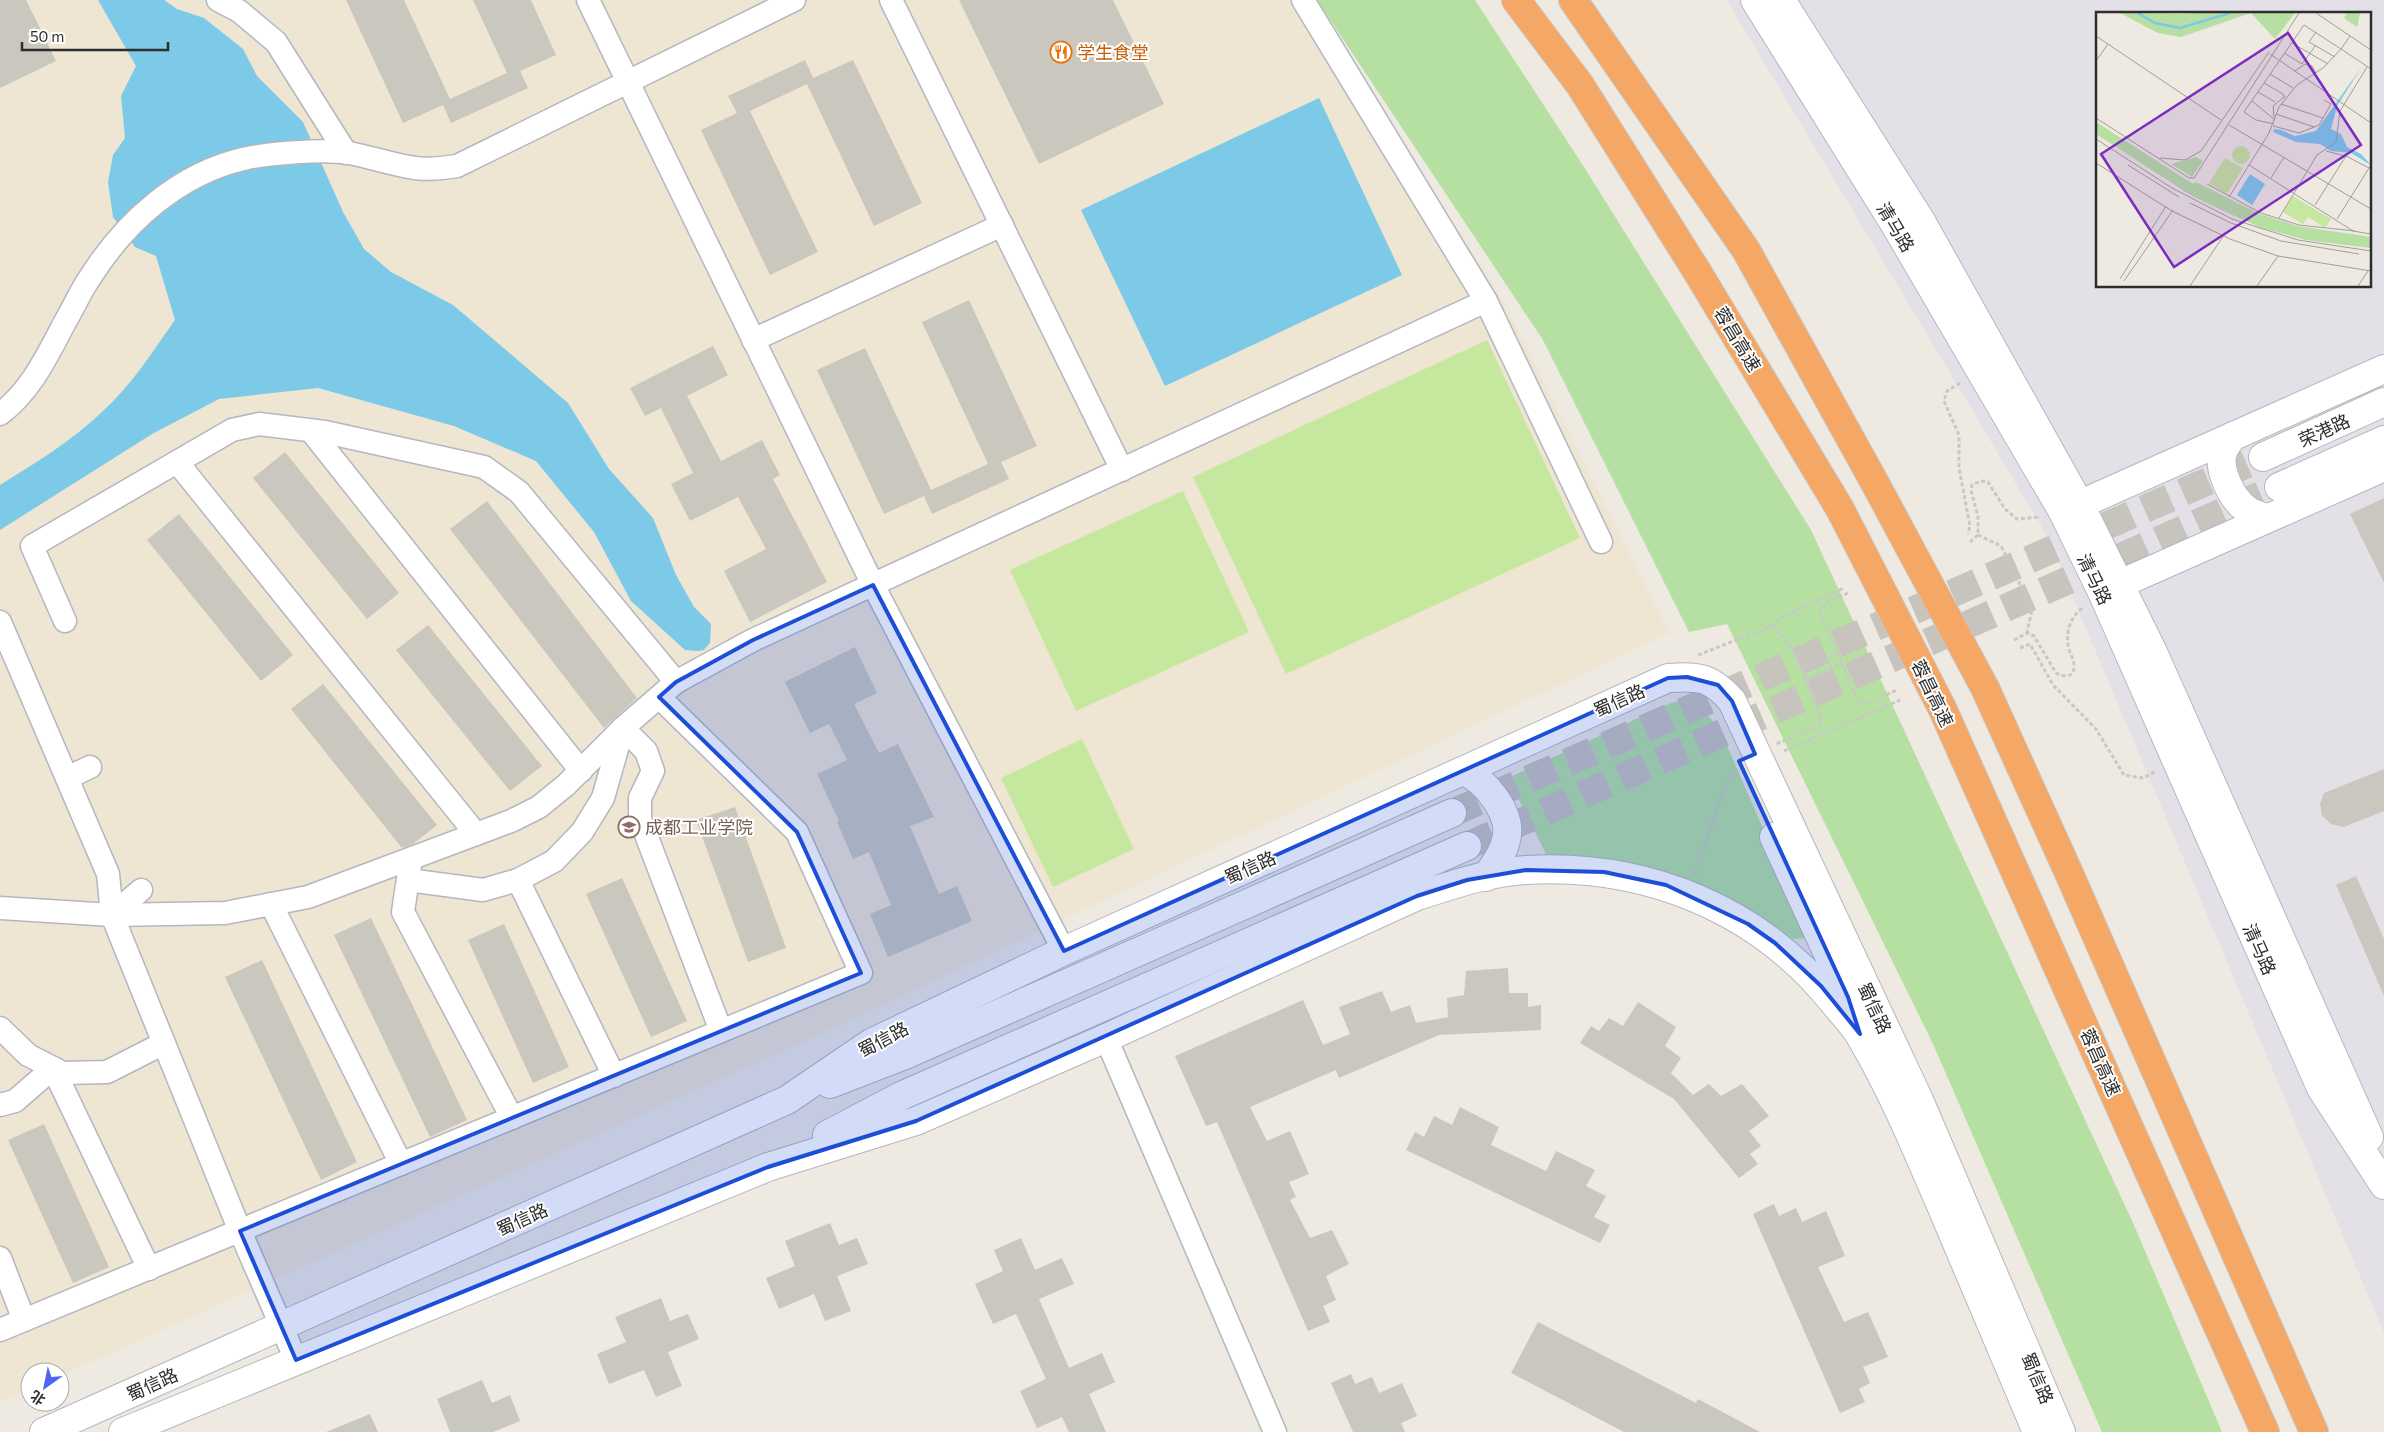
<svg xmlns="http://www.w3.org/2000/svg" width="2384" height="1432" font-family="Commissioner,'Noto Sans SC',sans-serif">
  <rect width="100%" height="100%" fill="#eee9e1"/>
  <path fill="#e3e1e7" fill-rule="evenodd" d="M1727 0H2384V1333L2046 534ZM2098 14H2370V286H2098Z"/>
  <path fill="#eee5d2" d="M0 0H1312L1503 300 1669 633 849 1021 60 1376V1372H30V1389L0 1402Z"/>
  <g fill="#b5e0a1">
    <path d="M1317 0H1475L1584 167 1811 530 2134 1225 2222 1432H2102L1933 1044 1727 624 1689 632 1543 340Z"/>
    <path d="M1693 697 1720 730 1811 938 1790 939 1696 883 1610 860 1546 854 1508 778 1671 703Z"/>
  </g>
  <g fill="#c6e79e">
    <path d="M1487 340 1580 538 1286 674 1193 477Z"/>
    <path d="M1183 491 1249 632 1076 711 1010 570Z"/>
    <path d="M1082 739 1134 849 1053 887 1001 778Z"/>
  </g>
  <g fill="#7cc9e8">
    <path d="M98 0H164L177 9 204 18 243 49 257 76 303 122 343 212 364 249 391 272 453 305 568 403 609 469 653 518 676 575 694 607 711 624 710 643 704 650 698 651 685 650 631 601 594 532 536 461 454 426 318 388 219 399 152 434 0 530V485C35 463 72 441 102 412 131 386 153 351 175 320L156 256 135 247 113 217 108 182 113 155 125 138 121 96 136 66Z"/>
    <path d="M1319 98 1402 275 1165 386 1081 210Z"/>
  </g>
  <g fill="#cac7bf">
    <path d="M0 0H26L56 61 0 88Z"/>
    <path d="M346 0H404L450 99 507 73 473 0H531L556 55 520 71 528 88 451 123 443 105 403 123Z"/>
    <path d="M959 0H1113L1164 104 1039 164Z"/>
    <path d="M805 60 813 78 853 60 922 203 874 226 807 84 750 111 818 252 770 275 701 130 737 113 728 96Z"/>
    <path d="M969 300 1037 446 1001 462 1009 479 932 514 924 496 884 514 817 370 865 348 931 490 988 464 922 322Z"/>
    <path d="M713 346 728 375 687 396 721 461 762 440 780 475 773 479 827 582 750 622 724 571 766 549 738 497 690 521 671 484 693 473 661 408 645 416 630 388Z"/>
    <path d="M285 452 399 593 367 619 253 478Z"/>
    <path d="M2384 498V583L2350 514Z"/>
    <path d="M487 501 637 698 604 728 450 529Z"/>
    <path d="M179 514 293 655 261 681 147 540Z"/>
    <path d="M428 625 542 766 510 791 396 650Z"/>
    <path d="M855 647 877 693 854 704 879 753 898 744 934 817 910 826 939 894 957 886 972 921 888 957 870 914 891 905 869 852 853 859 837 822 839 821 817 774 847 760 829 724 810 733 785 682Z"/>
    <path d="M323 684 437 825 413 844 402 848 291 709Z"/>
    <path d="M2384 769V811L2344 827 2331 824 2322 816 2320 804 2324 793Z"/>
    <path d="M735 807 786 948 748 962 696 820Z"/>
    <path d="M2356 876 2384 939V996L2336 885Z"/>
    <path d="M622 878 687 1021 651 1037 586 894Z"/>
    <path d="M371 918 467 1120 430 1137 334 935Z"/>
    <path d="M504 924 569 1067 533 1083 468 940Z"/>
    <path d="M262 960 357 1162 321 1180 225 977Z"/>
    <path d="M1508 968 1509 993H1528V1007L1541 1005V1030L1439 1035 1339 1078 1336 1070 1250 1107 1267 1141 1290 1131 1309 1174 1289 1182 1296 1197 1290 1200 1310 1238 1332 1230 1349 1264 1326 1276 1336 1300 1323 1306 1330 1322 1308 1331 1217 1122 1206 1126 1175 1056 1303 1000 1323 1045 1350 1034 1339 1007 1382 991 1391 1012 1410 1005 1416 1023 1448 1017 1447 998 1464 995 1466 971Z"/>
    <path d="M1638 1002 1676 1027 1665 1046 1681 1058 1671 1073 1693 1095 1709 1084 1721 1096 1742 1084 1769 1116 1749 1131 1761 1146 1750 1154 1758 1164 1739 1178 1674 1099 1580 1043 1591 1026 1599 1031 1609 1018 1623 1026Z"/>
    <path d="M1460 1107 1499 1127 1491 1145 1546 1171 1556 1151 1595 1170 1586 1186 1606 1196 1594 1217 1610 1225 1600 1243 1406 1150 1415 1132 1424 1137 1434 1116 1452 1125Z"/>
    <path d="M44 1124 109 1267 73 1283 8 1140Z"/>
    <path d="M1774 1204 1779 1216 1796 1208 1802 1222 1826 1211 1845 1256 1818 1267 1844 1322 1868 1312 1888 1357 1863 1367 1870 1383 1859 1389 1865 1402 1840 1413 1753 1214Z"/>
    <path d="M830 1223 839 1245 857 1238 868 1264 837 1276 851 1311 825 1321 814 1294 779 1309 766 1278 795 1266 785 1241Z"/>
    <path d="M1021 1238 1035 1270 1062 1258 1074 1284 1039 1299 1069 1368 1102 1353 1115 1382 1089 1394 1106 1432H1069L1062 1417 1037 1428 1020 1391 1046 1379 1016 1314 993 1324 975 1284 1003 1271 994 1250Z"/>
    <path d="M661 1298 670 1321 688 1314 699 1339 668 1352 682 1386 656 1397 644 1370 609 1384 597 1354 626 1342 615 1317Z"/>
    <path d="M1538 1322 1696 1403 1698 1399 1760 1432H1624L1511 1373Z"/>
    <path d="M1351 1374 1355 1384 1372 1377 1379 1393 1402 1383 1417 1416 1401 1423 1405 1432H1353L1331 1383Z"/>
    <path d="M482 1380 492 1403 510 1395 520 1421 493 1432H450L437 1399Z"/>
    <path d="M370 1414 378 1432H326Z"/>
  </g>
  <g fill="none" stroke-linecap="round" stroke-linejoin="round">
    <g stroke="#c7c3bd" stroke-width="28" stroke-dasharray="28 14" stroke-linecap="butt">
      <path d="M1452 813 2263 457"/>
      <path d="M1467 846 2279 487"/>
    </g>
    <g stroke="#b4b7c0" stroke-width="25">
      <g id="minor">
        <path d="M218 0 239 11 276 42 346 153"/>
        <path d="M588 0 873 585 1064 951"/>
        <path d="M891 0 1122 470"/>
        <path d="M1303 0 1486 301 1601 542"/>
        <path d="M753 340 1002 225"/>
        <path d="M0 414C31 391 47 356 65 322 74 307 81 290 91 276 126 221 179 174 243 159 269 153 323 149 349 153 371 157 393 165 415 168 429 170 443 168 457 166L794 0"/>
        <path d="M311 431 581 771"/>
        <path d="M177 462 476 834"/>
        <path d="M65 621 32 546 232 430 259 424 325 432 484 467 519 492 676 682"/>
        <path d="M0 622 108 874 112 915 240 1231 296 1360"/>
        <path d="M67 778 90 767"/>
        <path d="M410 865 403 912 512 1118"/>
        <path d="M408 880 483 890 518 880 554 861 582 832 603 798 623 728 646 751 653 771 640 798V819L721 1031"/>
        <path d="M518 880 614 1076"/>
        <path d="M271 904 401 1164"/>
        <path d="M0 908 112 915 225 913 308 897 511 821 539 807 566 785 623 728 676 682 753 640 1486 301"/>
        <path d="M112 915 141 890"/>
        <path d="M0 1028 28 1055 63 1073 107 1072 164 1043"/>
        <path d="M1106 1038 1275 1432"/>
        <path d="M0 1105 15 1101 53 1068 149 1269"/>
        <path d="M0 1258 24 1320"/>
        <path d="M0 1330 861 973 797 832 659 697"/>
      </g>
    </g>
    <g stroke="#b4b7c0" stroke-width="30">
      <g id="tertiary">
        <path d="M1755 0 1894 223 2063 512 2102 592 2321 1088 2384 1185"/>
        <path d="M1781 0 1921 221 2080 505 2152 650 2369 1137"/>
      </g>
    </g>
    <g stroke="#b4b7c0" stroke-width="30">
      <g id="secondary">
        <path d="M2233 436C2230 440 2226 445 2224 449 2216 467 2231 498 2246 509 2252 514 2260 516 2267 518"/>
        <path d="M2263 457 2384 402"/>
        <path d="M2279 487 2384 440"/>
        <path d="M2063 512 2384 369"/>
        <path d="M2102 592 2384 467"/>
        <path d="M1463 771C1484 779 1510 811 1507 835 1505 851 1495 864 1486 877"/>
        <path d="M1774 837 1848 997 1853 1012"/>
        <path d="M830 1084 905 1055 1452 813"/>
        <path d="M827 1135 901 1096 1467 846"/>
        <path d="M44 1432 787 1100 871 1043 1064 951 1668 678C1700 676 1711 677 1732 701L1919 1100 2061 1432"/>
        <path d="M123 1432 768 1167 916 1121 1106 1038 1417 896C1452 885 1489 872 1526 870 1646 863 1759 909 1834 1003 1843 1014 1853 1024 1860 1036 1894 1093 1919 1155 1945 1215 1976 1287 2006 1360 2037 1432"/>
      </g>
    </g>
    <g stroke="#c8c8c8" stroke-width="30">
      <g id="motorway">
        <path d="M1516 0 1580 85 1698 273 1840 509 1943 710 2265 1432"/>
        <path d="M1573 0 1746 250 1876 485 1985 688 2068 871 2314 1432"/>
      </g>
    </g>
    <g stroke="#c8c8c8" stroke-width="3" stroke-dasharray="4 2.5" stroke-linecap="butt">
      <path d="M1960 383 1947 391 1944 401 1959 435V468L1970 526 1968 534"/>
      <path d="M1978 535 2001 546 2016 576 2032 610 2027 633"/>
      <path d="M1970 542 1978 535V517L1971 490 1972 485 1981 481 1988 482 2005 509 2017 519 2040 517"/>
      <path d="M1848 593 1826 603 1820 612 1856 697 1861 703 1866 704 1897 690"/>
      <path d="M1772 626C1797 645 1810 692 1821 720V724L1815 728 1776 744"/>
      <path d="M2014 640 2027 633 2034 636 2056 673C2063 677 2073 678 2074 668 2075 660 2069 653 2068 645 2066 629 2071 616 2084 607"/>
      <path d="M2020 648 2030 644 2053 685 2096 729 2124 775 2143 778 2157 771"/>
      <path d="M1698 655 1772 626 1778 619 1844 588"/>
      <path d="M1801 670 1837 654"/>
      <path d="M1805 679 1842 663"/>
      <path d="M1784 751 1900 700"/>
      <path d="M1694 874 1729 777 1737 775"/>
    </g>
    <use href="#minor" stroke="#fff" stroke-width="22"/>
    <use href="#tertiary" stroke="#fff" stroke-width="28"/>
    <use href="#secondary" stroke="#fff" stroke-width="28"/>
    <use href="#motorway" stroke="#f5a765" stroke-width="28"/>
  </g>
  <path fill="#1d4ed8" fill-opacity="0.2" stroke="#1d4ed8" stroke-width="4" stroke-linejoin="round" d="M873 585 1064 951 1668 678 1687 677 1718 685 1732 701 1755 754 1739 761 1848 997 1860 1034 1821 986 1775 943 1748 924 1666 885 1604 872 1526 870 1467 880 1417 896 916 1121 768 1167 296 1360 240 1231 861 973 797 832 659 697 676 682 753 640Z"/>
  <defs>
    <g id="restaurant-ring" transform="scale(1.125)"><circle r="9.5" fill="#fff" stroke="#e8710a" stroke-width="1.5"/><path d="M-5-6h1v4h1v-4h1v4h1v-4h1v5L-1.5 .5V6h-2V.5L-5-1ZM5-6V6H3V1.5H1.5Q1.5-4 5-6Z" fill="#e8710a"/></g>
    <g id="university-ring" transform="scale(1.125)"><circle r="9.5" fill="#fff" stroke="#8d6e63" stroke-width="1.5"/><path d="M0-5L7-2L0 1L-7-2ZM-4 1L0 2.5L4 1V4Q0 6-4 4Z" fill="#8d6e63"/></g>
  </defs>
  <g fill-rule="evenodd">
    <use href="#restaurant-ring" x="1061" y="52"/>
    <use href="#university-ring" x="629" y="827"/>
  </g>
  <g text-anchor="middle" dominant-baseline="central" stroke-width="4" stroke-linejoin="round" paint-order="stroke">
    <g font-size="18" fill="#c56008" stroke="#fff" text-anchor="start">
      <text x="1077" y="52">学生食堂</text>
    </g>
    <g font-size="18" fill="#2d2d2d" stroke="#fff">
      <text transform="translate(1896 227) rotate(59)">清马路</text>
      <text transform="translate(1738 339) rotate(59)">蓉昌高速</text>
      <text transform="translate(2324 430) rotate(-24)">荣港路</text>
      <text transform="translate(2095 579) rotate(64)">清马路</text>
      <text transform="translate(1933 693) rotate(64)">蓉昌高速</text>
      <text transform="translate(1619 700) rotate(-24)">蜀信路</text>
      <text transform="translate(1250 867) rotate(-24)">蜀信路</text>
      <text transform="translate(2260 949) rotate(66)">清马路</text>
      <text transform="translate(1875 1008) rotate(65)">蜀信路</text>
      <text transform="translate(883 1039) rotate(-28)">蜀信路</text>
      <text transform="translate(2101 1062) rotate(66)">蓉昌高速</text>
      <text transform="translate(522 1219) rotate(-24)">蜀信路</text>
      <text transform="translate(2038 1378) rotate(67)">蜀信路</text>
      <text transform="translate(152 1384) rotate(-24)">蜀信路</text>
    </g>
    <g font-size="18" fill="#785e54" stroke="#fff" text-anchor="start">
      <text x="645" y="827">成都工业学院</text>
    </g>
  </g>
  <g transform="translate(2096 12)">
    <rect width="275" height="275" fill="#eee9e1"/>
    <path d="M24 1 86 2 100 1H199L179 27 155 1 85 25 62 21ZM251 1H264L261 15 248 6ZM0 110 97 172 100 170 164 202 202 214 275 225V236L210 228 166 216 132 201 96 184 0 122ZM100 145 107 149 96 165 75 152Z" fill="#b5e0a1"/>
    <path d="M136 143a9 9 0 1 1 18 0a9 9 0 1 1-18 0ZM129 146 147 156 131 182 113 171ZM197 184 235 207 229 216 212 205 207 212 187 200Z" fill="#c6e79e"/>
    <path d="M265 56 241 94 235 117 245 122 251 135 265 142 275 153 255 141 235 139 224 132 200 130 177 120 178 117 185 118 199 124 220 119ZM154 162 169 172 156 193 141 183Z" fill="#7cc9e8"/>
    <path fill="none" stroke="#7cc9e8" stroke-width="2.5" d="M42 1 59 11 84 16 134 1"/>
    <path fill="none" stroke="#a19e99" stroke-width="1" d="M220 1 275 38M220 20 213 30 239 45M0 24 125 108M196 31 232 52M188 41 206 52 220 33M174 42 275 111M0 49 12 32M199 59 209 52 216 54 220 61M174 62 197 76M168 71 187 82 189 86M162 80 179 90M156 89 179 108M185 92 227 106M180 102 218 115M178 105 177 94 188 85M0 106 93 166H98L203 1M178 112 160 108 148 100 208 13 245 37 254 24M133 113 275 197M177 114 203 121 223 113 235 92 228 88M0 127 76 176 136 207 202 228 275 239M230 139 249 144M64 146 89 148 105 139 173 40M0 151 76 199 134 227 182 244 275 259M32 153 83 185M153 153 257 219 275 222M175 166 188 145M111 172 165 201 203 213 259 219M133 185 173 121 183 95 201 73 227 56 245 37 275 57M94 191 135 211 185 229 263 242M219 193 250 144 273 156M183 206 221 143 240 130 244 99 271 55M241 207 275 153M24 267 70 194M28 269 77 198M94 274 128 223M161 274 182 244M262 274 272 259"/>
    <path fill="#7b2cbf" fill-opacity="0.15" stroke="#7b2cbf" stroke-width="2.5" d="M192 21 265 133 78 255 5 142Z"/>
    <rect width="275" height="275" fill="none" stroke="#2d2d2d" stroke-width="2.5"/>
  </g>
  <g transform="translate(45 1387) rotate(213)"><circle r="24" fill="#ffffff" stroke="#ababab"/>
  <path d="M0-4L9 19L0 12L-9 19Z" fill="#4c66f0"/>
  <text y="-8" font-size="14" font-weight="bold" text-anchor="middle" fill="#2d2d2d">北</text>
  </g>
  <path d="M22 42v8h146v-8" fill="none" stroke="#2d2d2d" stroke-width="2.5"/>
  <text x="30" y="42" font-size="15" fill="#2d2d2d" stroke="#ffffff" stroke-width="4" paint-order="stroke">50 m</text>
</svg>
